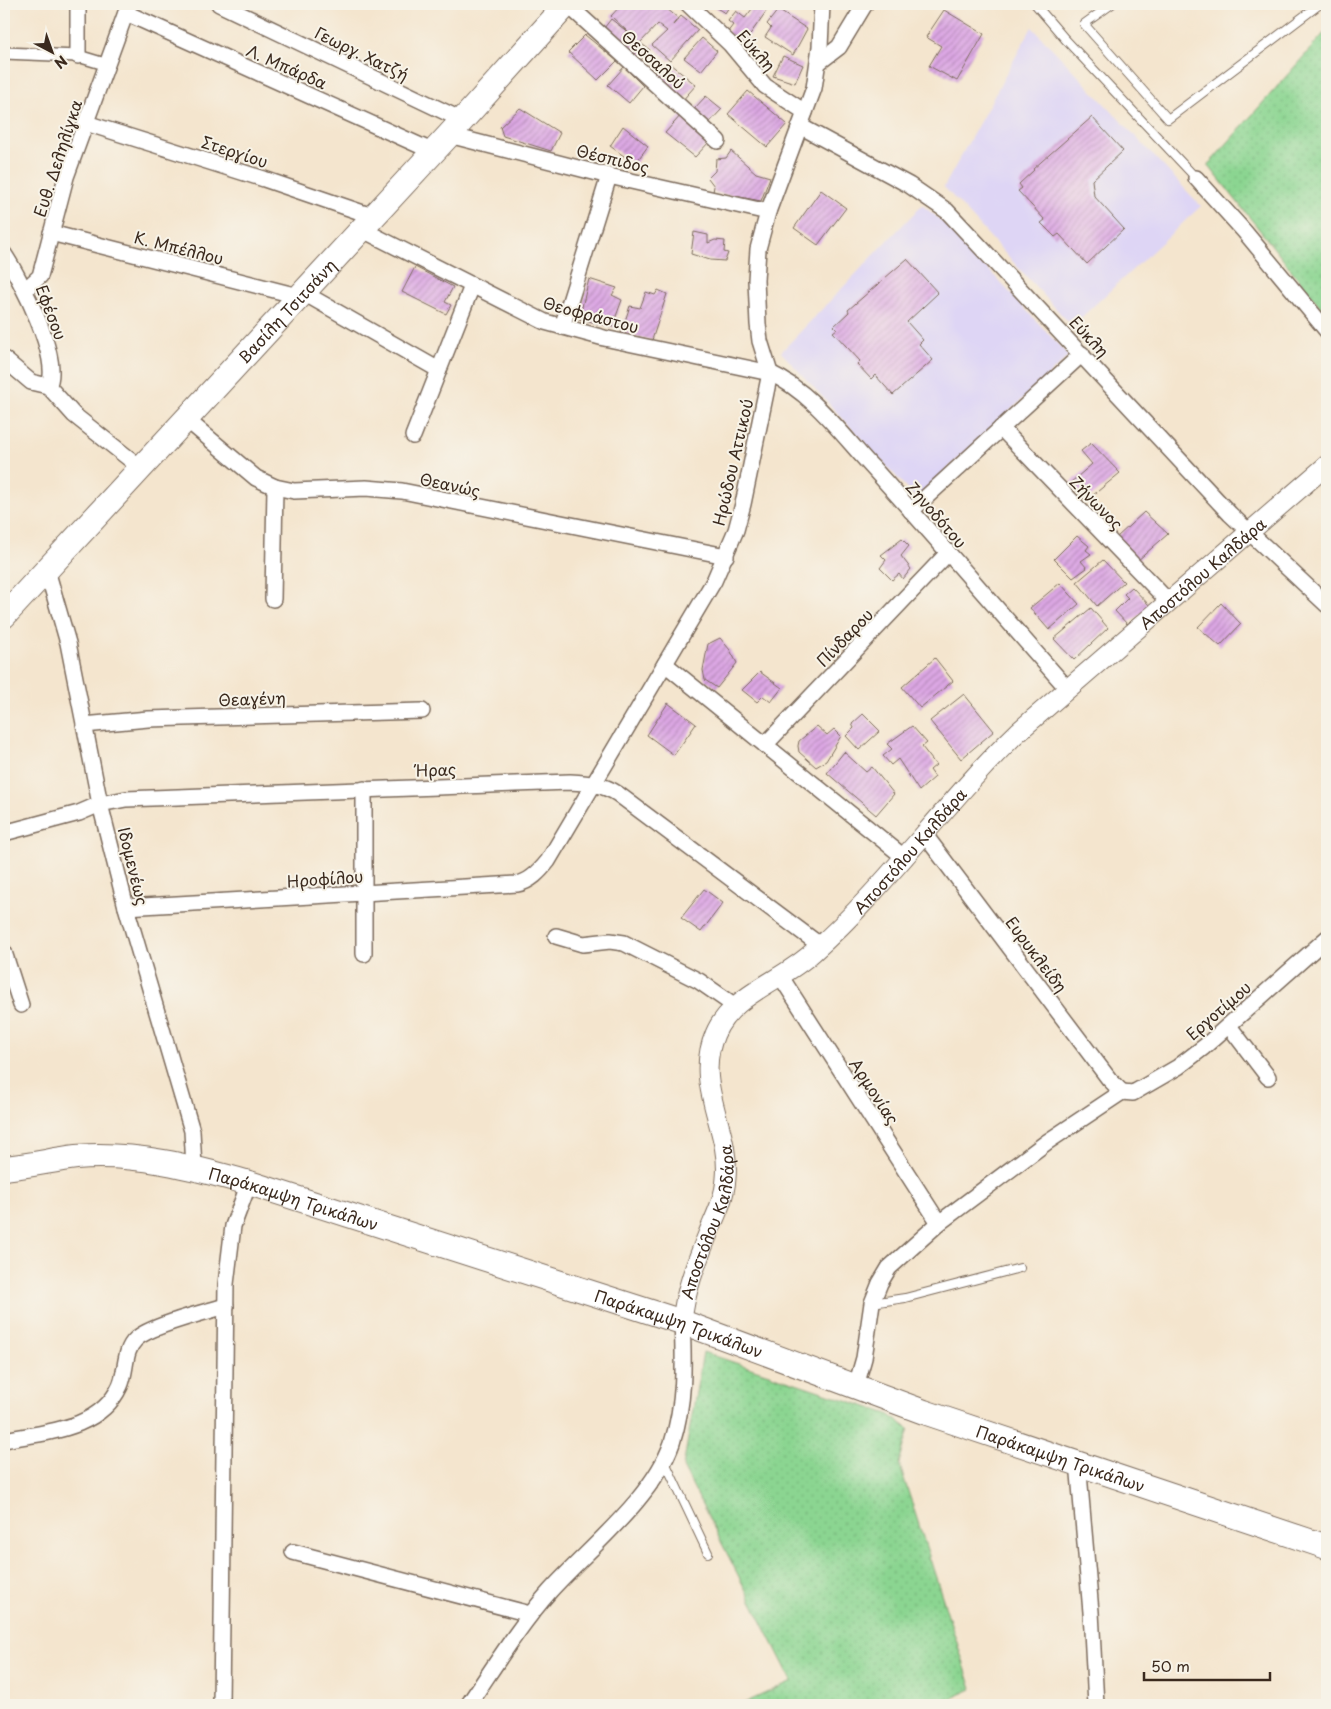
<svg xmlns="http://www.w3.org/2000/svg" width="1331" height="1709" font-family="'Playpen Sans',sans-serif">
  <defs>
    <pattern id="grass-dots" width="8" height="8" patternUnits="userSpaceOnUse" patternTransform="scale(1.25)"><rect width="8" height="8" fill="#8bd591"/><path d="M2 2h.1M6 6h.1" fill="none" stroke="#79b77d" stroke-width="1.8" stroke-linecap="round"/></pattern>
    <pattern id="building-hatch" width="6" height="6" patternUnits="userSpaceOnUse" patternTransform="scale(1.25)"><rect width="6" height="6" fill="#dca7e4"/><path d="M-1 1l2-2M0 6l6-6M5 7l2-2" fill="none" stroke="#b488b8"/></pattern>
  </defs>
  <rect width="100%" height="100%" fill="#f7f3e8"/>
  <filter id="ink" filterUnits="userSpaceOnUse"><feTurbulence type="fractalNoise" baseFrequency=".02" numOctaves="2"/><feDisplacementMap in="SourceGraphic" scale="10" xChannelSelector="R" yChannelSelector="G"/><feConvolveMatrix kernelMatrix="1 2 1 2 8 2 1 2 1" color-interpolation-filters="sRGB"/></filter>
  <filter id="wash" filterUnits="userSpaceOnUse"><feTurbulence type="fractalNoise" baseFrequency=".0096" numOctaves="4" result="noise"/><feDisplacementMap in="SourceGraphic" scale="20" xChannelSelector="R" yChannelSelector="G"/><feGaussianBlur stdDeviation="1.12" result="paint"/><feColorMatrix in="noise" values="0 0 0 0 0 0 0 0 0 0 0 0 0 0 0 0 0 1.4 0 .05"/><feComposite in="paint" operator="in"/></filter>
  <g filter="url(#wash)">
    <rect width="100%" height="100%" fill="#f4e5ce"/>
    <g fill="#ded5f5">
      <path d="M1032 27 1201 206 1072 326 944 187Z"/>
      <path d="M922 205 948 226 1069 356 916 498 781 352Z"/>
    </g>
    <g fill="url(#grass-dots)" stroke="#638058">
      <path d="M1327 30V315L1208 165Z"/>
      <path d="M703 1352 888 1414 909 1429 899 1463 972 1689 936 1705H740L792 1681 683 1467Z"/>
    </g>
    <g id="blocks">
      <g fill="url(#building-hatch)">
        <path d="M622 4H661L678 18 673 25 681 16 698 30 670 61 652 45 667 31 658 24 640 43 650 50 638 63 601 32 611 19 629 33 611 16Z"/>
        <path d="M715 4H731L725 13 713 6Z"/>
        <path d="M756 4 770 6 744 43 727 33 733 25 728 21 736 11 745 18Z"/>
        <path d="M778 10 807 29 793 55 765 37 771 28 767 24Z"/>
        <path d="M944 10 984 34 957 81 929 66 941 46 926 37Z"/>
        <path d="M585 35 617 61 598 80 568 52Z"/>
        <path d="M702 38 717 51 701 71 684 58Z"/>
        <path d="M783 56 803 65 795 83 773 76Z"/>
        <path d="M670 64 696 85 681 102 655 80Z"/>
        <path d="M624 67 643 86 629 103 608 85Z"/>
        <path d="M748 91 787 124 767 147 728 114Z"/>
        <path d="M706 96 722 109 707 125 693 110Z"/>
        <path d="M520 108 560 133 551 151 503 136 500 127Z"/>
        <path d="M682 114 711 140 695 157 665 133Z"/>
        <path d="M1092 117 1123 151 1092 180 1094 196 1124 229 1087 264 1059 234 1055 237 1041 223 1045 220 1018 191 1022 188 1019 184 1034 170 1033 169Z"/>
        <path d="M623 126 648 146 635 164 610 146Z"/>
        <path d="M731 151 756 173 770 177 761 201 713 192 714 186 708 178 715 171 716 159 726 158Z"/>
        <path d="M821 190 846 208 818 245 794 228Z"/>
        <path d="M694 232 708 235V243L715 240 725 241 724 252 728 253 725 261 710 260 691 254Z"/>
        <path d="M907 259 938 293 907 322 923 340 919 344 933 360 893 395 875 375 871 379 857 364 860 361 833 332 837 329 834 326 849 312 848 310Z"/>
        <path d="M415 267 453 287 445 302 451 305 446 314 402 292Z"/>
        <path d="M589 279 617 288 612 295 622 300 615 319H620L618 328 579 319Z"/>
        <path d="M658 290 667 294 652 340 621 333 630 306 640 308 646 292 655 295Z"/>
        <path d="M1091 443 1120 473 1086 501 1069 484 1092 464 1081 451Z"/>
        <path d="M1144 512 1168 534 1137 561 1116 538Z"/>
        <path d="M1077 536 1089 546 1086 550 1091 554 1081 561 1087 568 1073 578 1054 559Z"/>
        <path d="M902 539 909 546 901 556 911 569 903 579 899 574 892 580 880 568 886 560 881 555Z"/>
        <path d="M1103 560 1124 582 1097 606 1077 582Z"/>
        <path d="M1060 583 1079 604 1049 630 1030 608Z"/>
        <path d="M1132 587 1151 607 1127 624 1115 611 1128 598 1124 594Z"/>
        <path d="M1221 603 1241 624 1220 646 1198 627Z"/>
        <path d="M1091 608 1108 628 1074 660 1054 639Z"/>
        <path d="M720 638 730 650 737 663 717 688 705 680 703 670 708 644Z"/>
        <path d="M935 658 953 681 920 708 902 687Z"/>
        <path d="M760 672 782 688 771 702 763 696 757 702 742 690Z"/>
        <path d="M964 694 994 731 961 759 930 721Z"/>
        <path d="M668 703 696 724 674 755 647 735Z"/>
        <path d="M863 714 880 731 859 750 846 736 854 728 852 724Z"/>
        <path d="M817 726 827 735 834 729 841 736 826 761 816 767 799 752 798 746 799 741Z"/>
        <path d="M912 726 927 743 922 747 936 765 930 770 935 777 919 791 898 759 891 765 883 756 892 749 887 744Z"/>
        <path d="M844 752 866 772 872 767 894 794 876 815 827 773Z"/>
        <path d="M704 889 723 903 701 932 681 918Z"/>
      </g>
    </g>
  </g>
  <g filter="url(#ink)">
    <use href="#blocks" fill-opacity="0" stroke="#7c6b5c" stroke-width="1"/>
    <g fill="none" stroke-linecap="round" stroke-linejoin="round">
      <g stroke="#7c6b5c" stroke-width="10">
        <g id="service">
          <path d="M1035 4 1065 39 1196 178"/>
          <path d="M1112 4 1084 24 1168 119 1320 4"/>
          <path d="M872 1303 905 1298 1020 1268"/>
          <path d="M665 1462 708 1553"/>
        </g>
      </g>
      <g stroke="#7c6b5c" stroke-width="14">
        <path id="pedestrian" d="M4 53 78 56 108 65"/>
      </g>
      <g stroke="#7c6b5c" stroke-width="18">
        <g id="minor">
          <path d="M78 4V56"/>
          <path d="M219 4 462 120"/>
          <path d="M567 4 718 141"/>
          <path d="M688 4 730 44 765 86 805 112"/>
          <path d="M126 13 434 152"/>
          <path d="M818 63 839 47 865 4"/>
          <path d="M86 123 264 179 372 216"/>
          <path d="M800 126 909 185 947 211 1230 514 1327 605"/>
          <path d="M449 135 609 176 768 212"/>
          <path d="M1196 178 1244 231 1327 331"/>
          <path d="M361 229 545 322 604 338 770 373C813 393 842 435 873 468 939 541 1002 615 1067 688"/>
          <path d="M51 233 298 296"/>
          <path d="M4 254C20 278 63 361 48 386"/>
          <path d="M25 290 40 276 66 177 129 4"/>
          <path d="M302 292 439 370"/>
          <path d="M562 327 609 176"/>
          <path d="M4 359 31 382 48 386"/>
          <path d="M48 386 74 415 141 468"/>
          <path d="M186 419 256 478 275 487 294 491 366 488 402 491 726 556"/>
          <path d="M1001 428 1168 601"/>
          <path d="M413 436 472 286"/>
          <path d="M911 511 1082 354"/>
          <path d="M47 570 68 643 100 804 126 907 192 1131 194 1167"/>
          <path d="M273 599 275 487"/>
          <path d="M665 664 905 858"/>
          <path d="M84 725 148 719 422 711"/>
          <path d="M765 745 948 553"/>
          <path d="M364 789V954"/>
          <path d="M4 833 79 813 100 804 126 799 570 782C588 783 603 784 618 794L821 946"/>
          <path d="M925 835 1109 1079 1122 1092"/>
          <path d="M126 907 517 884C530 882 540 871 548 861L714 581 736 530 743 504 770 373 760 341 758 324 756 280 758 249 768 212 814 88 820 47 822 4"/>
          <path d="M556 936 583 944 610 941 624 943 699 981 735 1006"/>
          <path d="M4 952 21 1005"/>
          <path d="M781 977 939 1223"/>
          <path d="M1229 1026 1268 1077"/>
          <path d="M1122 1092 1133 1093 1140 1089 1178 1067 1204 1047 1327 938"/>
          <path d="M856 1386 864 1358 872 1303 880 1283 889 1268 939 1223 1047 1142 1122 1092"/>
          <path d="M4 1440C45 1432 100 1430 120 1386 127 1371 123 1351 136 1339 149 1326 205 1312 226 1306"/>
          <path d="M1078 1462 1091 1612 1096 1705"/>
          <path d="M293 1552 530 1614"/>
          <path d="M221 1705 226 1284 233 1226 249 1183"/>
          <path d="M468 1705C494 1667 519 1626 550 1591 589 1548 653 1498 672 1443 685 1403 684 1363 682 1322"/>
        </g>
      </g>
      <g stroke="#7c6b5c" stroke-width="21">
        <g id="tertiary">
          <path id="s1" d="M682 1322C685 1289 698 1259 710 1229 717 1213 725 1196 726 1178 731 1129 693 1085 715 1034 731 995 782 981 812 953 888 886 945 802 1018 732L1327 465"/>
        </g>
      </g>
      <g stroke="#7c6b5c" stroke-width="26">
        <g id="primary">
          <path id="s2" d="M4 616 449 135 567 4"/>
          <path id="s3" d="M4 1168C28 1166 52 1160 76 1157 135 1152 193 1167 249 1183L682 1322 924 1412 1327 1547"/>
        </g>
      </g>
      <use href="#service" stroke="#fff" stroke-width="8"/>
      <use href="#pedestrian" stroke="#fff" stroke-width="11"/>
      <use href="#minor" stroke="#fff" stroke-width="15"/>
      <use href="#tertiary" stroke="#fff" stroke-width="19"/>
      <use href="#primary" stroke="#fff" stroke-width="24"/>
    </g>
  </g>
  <g text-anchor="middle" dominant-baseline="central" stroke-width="4" stroke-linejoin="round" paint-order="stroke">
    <g font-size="16" fill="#3b2a1e" stroke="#f7f3e8">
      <text transform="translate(757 50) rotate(49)">Εύκλη</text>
      <text transform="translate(362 53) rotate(26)">Γεωργ. Χατζή</text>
      <text transform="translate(654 59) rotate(42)">Θεσσαλού</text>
      <text transform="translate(287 66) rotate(24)">Λ. Μπάρδα</text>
      <text transform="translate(235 151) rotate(18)">Στεργίου</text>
      <text transform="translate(57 158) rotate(-72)">Ευθ. Δεληλίγκα</text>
      <text transform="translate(613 158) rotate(14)">Θέσπιδος</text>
      <text transform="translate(179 247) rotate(14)">Κ. Μπέλλου</text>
      <text stroke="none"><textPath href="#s2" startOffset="416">Βασίλη Τσιτσάνη</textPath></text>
      <text transform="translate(52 312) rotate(69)">Εφέσου</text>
      <text transform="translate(591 314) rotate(15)">Θεοφράστου</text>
      <text transform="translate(1090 336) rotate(47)">Εύκλη</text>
      <text transform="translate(732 462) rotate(-77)">Ηρώδου Αττικού</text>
      <text transform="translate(450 484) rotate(12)">Θεανώς</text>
      <text transform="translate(1097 502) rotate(46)">Ζήνωνος</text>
      <text transform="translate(937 514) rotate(49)">Ζηνοδότου</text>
      <text stroke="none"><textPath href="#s1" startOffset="972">Αποστόλου Καλδάρα</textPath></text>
      <text transform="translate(844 637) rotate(-46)">Πίνδαρου</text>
      <text transform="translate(252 698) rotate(-2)">Θεαγένη</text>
      <text transform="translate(436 769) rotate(-2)">Ήρας</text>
      <text stroke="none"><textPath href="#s1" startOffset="568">Αποστόλου Καλδάρα</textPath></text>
      <text transform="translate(134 866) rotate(76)">Ιδομενέως</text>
      <text transform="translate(325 878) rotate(-4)">Ηροφίλου</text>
      <text transform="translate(1037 954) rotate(53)">Ευρυκλείδη</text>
      <text transform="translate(1218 1010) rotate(-41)">Εργοτίμου</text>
      <text transform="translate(875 1091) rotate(57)">Αρμονίας</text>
      <text stroke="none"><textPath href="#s3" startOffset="296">Παράκαμψη Τρικάλων</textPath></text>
      <text stroke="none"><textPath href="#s1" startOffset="104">Αποστόλου Καλδάρα</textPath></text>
      <text stroke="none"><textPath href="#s3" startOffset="701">Παράκαμψη Τρικάλων</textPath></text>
      <text stroke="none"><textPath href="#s3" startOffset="1106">Παράκαμψη Τρικάλων</textPath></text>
    </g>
  </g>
  <rect width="1331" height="1709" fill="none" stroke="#f7f3e8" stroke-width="20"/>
  <g transform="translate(52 52) rotate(139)" stroke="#f7f3e8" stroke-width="4" paint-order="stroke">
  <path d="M0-4L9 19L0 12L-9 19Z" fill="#3b2a1e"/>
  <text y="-8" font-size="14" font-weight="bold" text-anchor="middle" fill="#3b2a1e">N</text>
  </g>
  <path d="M1144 1672v8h126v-8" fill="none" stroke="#3b2a1e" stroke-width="2.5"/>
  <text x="1151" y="1672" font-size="15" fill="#3b2a1e" stroke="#f7f3e8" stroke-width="4" paint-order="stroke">50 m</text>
</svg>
